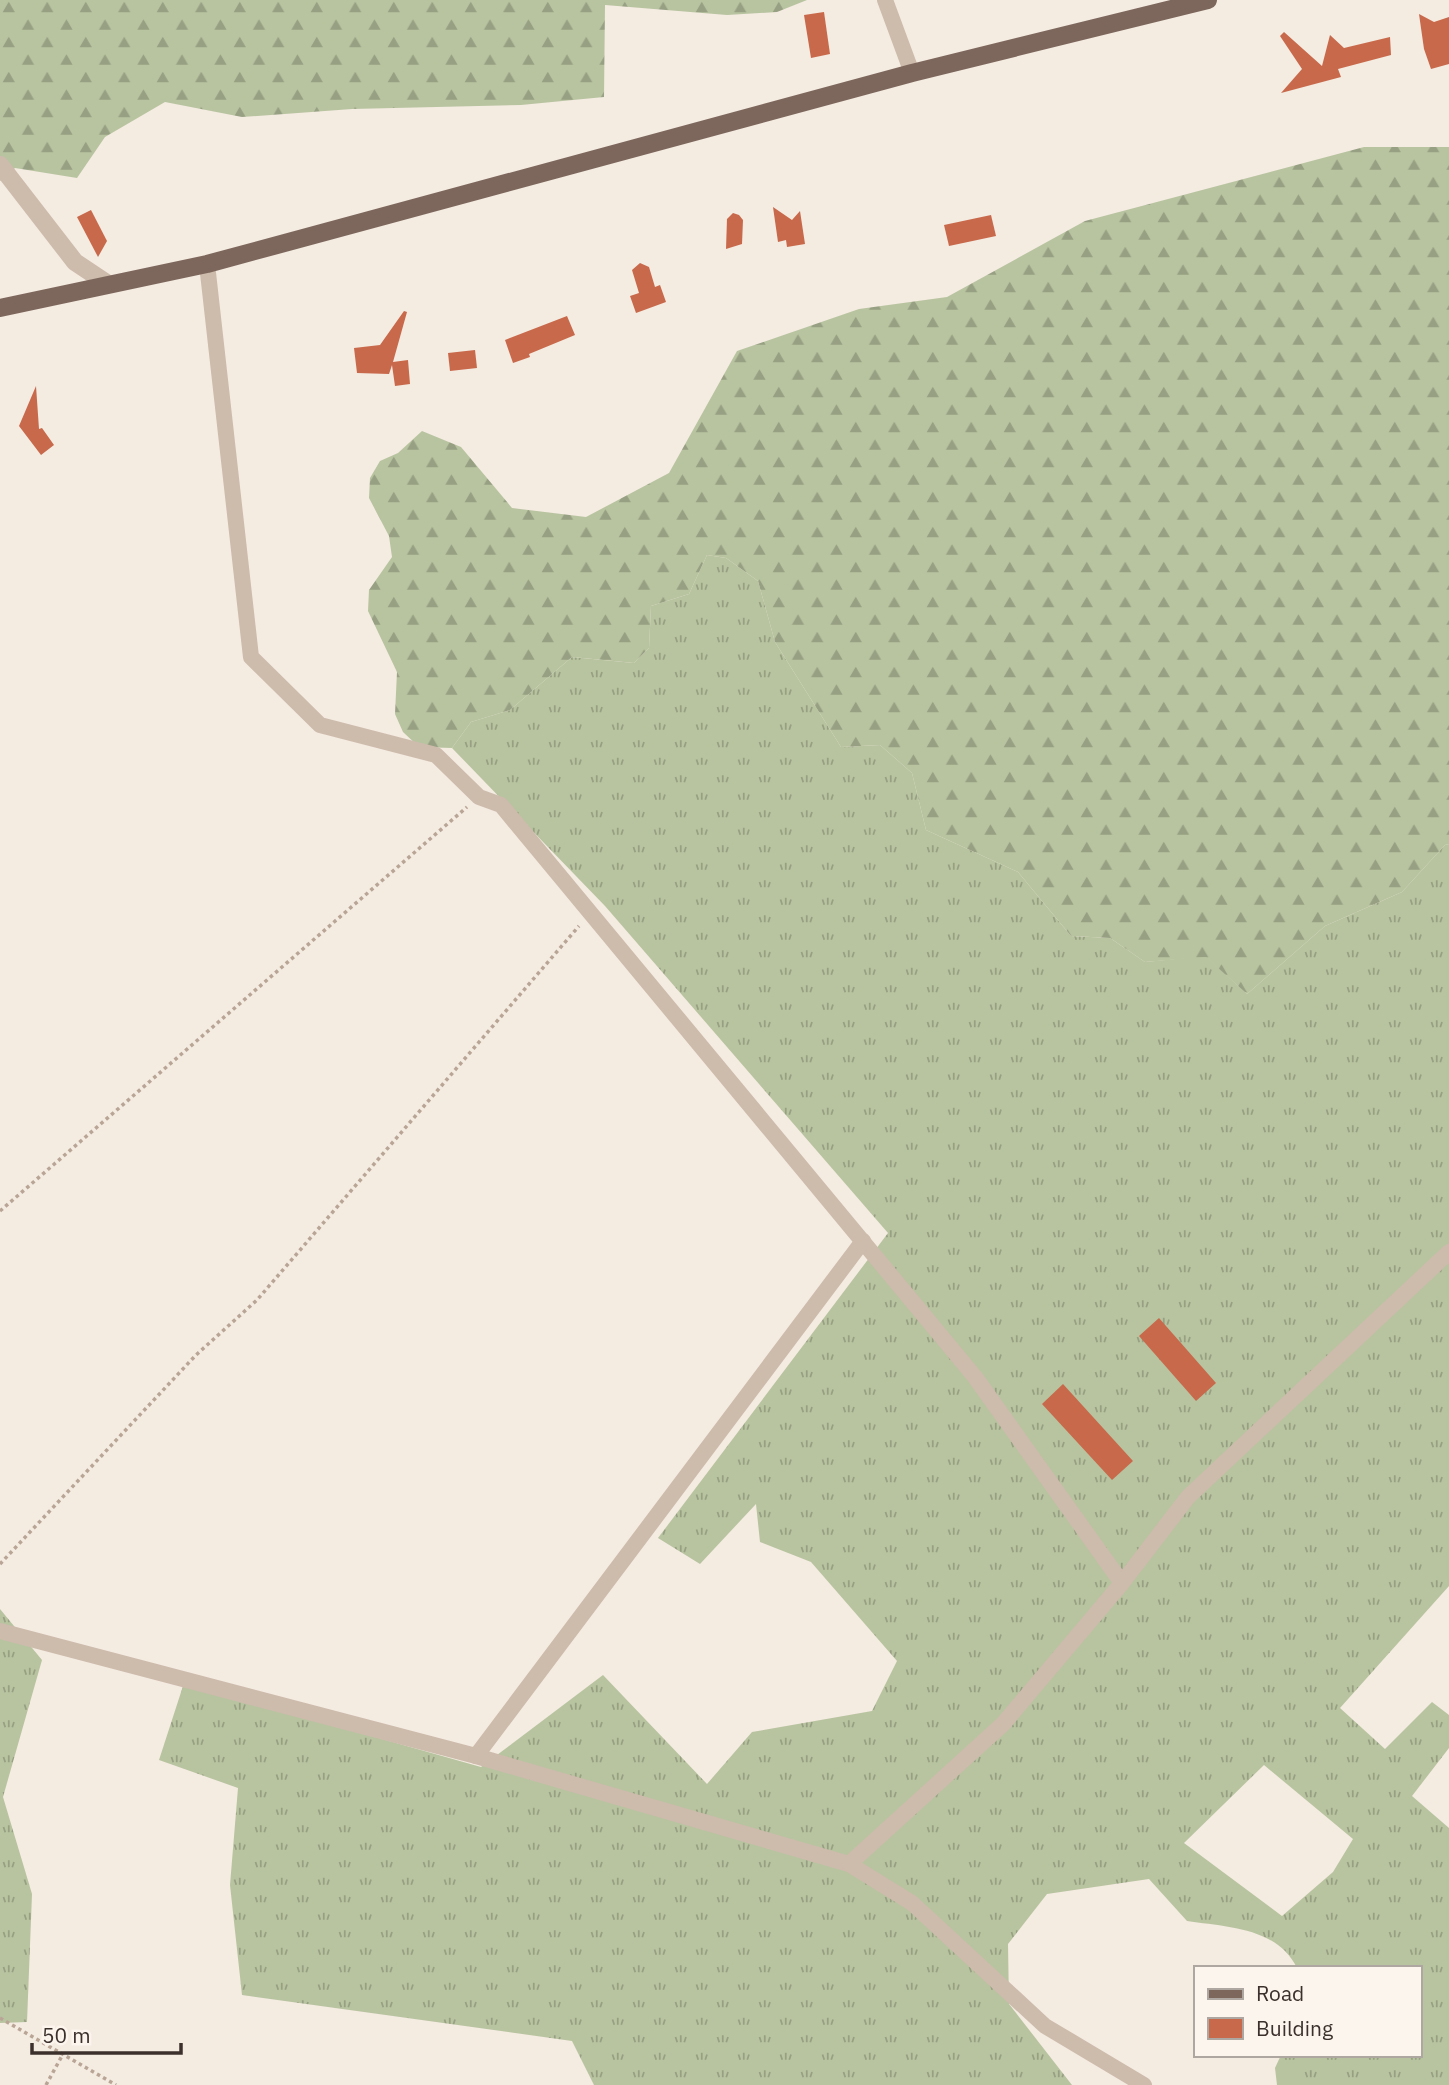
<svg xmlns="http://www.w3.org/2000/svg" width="1449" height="2085" font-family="'IBM Plex Sans',sans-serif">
  <defs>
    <pattern id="grass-tufts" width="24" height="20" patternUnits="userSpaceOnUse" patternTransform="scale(1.75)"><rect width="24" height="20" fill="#b8c4a0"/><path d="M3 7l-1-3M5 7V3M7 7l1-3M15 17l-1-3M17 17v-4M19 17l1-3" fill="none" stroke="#97a083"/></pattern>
    <pattern id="forest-firs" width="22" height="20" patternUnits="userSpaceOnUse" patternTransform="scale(1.75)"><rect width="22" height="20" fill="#b8c4a0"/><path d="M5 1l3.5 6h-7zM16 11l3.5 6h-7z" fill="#97a083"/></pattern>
  </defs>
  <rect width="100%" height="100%" fill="#f4ebe1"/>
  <g fill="url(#grass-tufts)" fill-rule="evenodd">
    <path d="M707 555 726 558 758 581 775 642 841 747 880 745 912 773 926 830 1018 872 1071 936 1110 938 1145 962 1206 956 1247 994 1325 926 1402 892 1445 845 1449 844V1586L1340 1708 1385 1749 1432 1702 1449 1715V1748L1412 1796 1449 1828V2085H1277L1275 2068 1281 2055H1419V1968H1297C1277 1927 1226 1927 1187 1921L1149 1879 1047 1894 1008 1944 1009 2004 1072 2085H594L572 2041 242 1995 230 1885 238 1788 159 1760 184 1683 481 1767 603 1675 707 1784 752 1732 872 1711 897 1661 811 1562 760 1542 756 1504 700 1564 658 1538 888 1233 605 906 452 748 471 722 510 710 572 657 634 663 649 648 651 606 689 594ZM1264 1765 1353 1839 1333 1872 1282 1916 1184 1843Z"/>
    <path d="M0 1609 42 1660 3 1797 32 1894 27 2022 0 2023Z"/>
  </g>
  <g fill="url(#forest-firs)">
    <path d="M0 0H807L777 12 727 15 605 5 604 97 521 105 352 109 242 117 165 102 105 137 77 178 15 168 0 181Z"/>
    <path d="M1364 147H1449V844L1445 845 1402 892 1325 926 1247 994 1206 957 1145 962 1110 938 1071 936 1018 872 926 830 912 773 880 745 841 747 775 642 758 581 726 558 707 555 689 594 651 606 649 648 634 663 572 657 510 710 471 722 452 748 419 747 403 732 395 714 397 672 368 611 369 590 392 557 389 536 369 498 370 478 380 461 398 453 422 431 461 447 512 508 586 517 669 473 737 351 859 309 947 297 1085 221Z"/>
  </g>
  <g fill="#c8694b">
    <path d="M824 12 830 54 811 58 804 15Z"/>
    <path d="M1419 14 1434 22 1449 17V64L1431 69 1424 49Z"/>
    <path d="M1284 32 1322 66 1330 35 1344 48 1390 37 1391 55 1338 69 1341 77 1281 93 1302 69 1280 36Z"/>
    <path d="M773 207 792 220 800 211 805 244 787 247 786 240 778 242Z"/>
    <path d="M91 210 107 241 98 257 77 217Z"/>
    <path d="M733 213 739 215 743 220 742 244 726 249 727 219Z"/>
    <path d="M991 215 996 236 949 246 944 225Z"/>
    <path d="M640 263 649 267 655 287 660 285 666 302 636 313 630 296 639 293 632 270Z"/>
    <path d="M404 311 407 312 393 362 408 360 410 384 395 386 392 365 389 374 357 373 354 348 380 345Z"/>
    <path d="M567 316 575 335 529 354 530 357 513 363 505 340Z"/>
    <path d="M475 350 477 368 450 371 448 353Z"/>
    <path d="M36 386 39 429 42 428 54 445 41 455 19 426Z"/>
    <path d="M1159 1318 1216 1383 1196 1401 1139 1336Z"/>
    <path d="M1063 1384 1133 1461 1112 1480 1042 1404Z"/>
  </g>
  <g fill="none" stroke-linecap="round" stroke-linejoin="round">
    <g stroke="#b9a596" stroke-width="3.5" stroke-dasharray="3.5 3.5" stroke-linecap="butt">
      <path d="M0 1211 467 807"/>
      <path d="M0 1564 196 1355 257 1300 579 926"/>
      <path d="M0 2018 116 2085"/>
      <path d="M46 2085 63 2054"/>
    </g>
    <g stroke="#cdbbac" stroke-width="16">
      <path d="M885 0 912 73"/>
      <path d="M207 264 251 657 320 725 436 755 479 797 501 805 975 1377 1122 1583"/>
      <path d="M0 1631 476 1756 849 1864 1003 1724 1122 1583 1188 1497 1449 1252"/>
      <path d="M476 1756 863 1241"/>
      <path d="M849 1864 912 1903 1045 2026 1144 2085"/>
    </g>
    <path stroke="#cdbbac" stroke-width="18" d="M0 165 75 262 108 284"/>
    <path stroke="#7d675c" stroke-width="18" d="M0 308 207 264 912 73 1208 0"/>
  </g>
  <rect x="1194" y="1966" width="228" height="91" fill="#fbf5ee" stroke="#aea6a0" stroke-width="2"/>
  <rect x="1208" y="1989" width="35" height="10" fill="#7d675c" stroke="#aea6a0" stroke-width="2"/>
  <text x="1256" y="2001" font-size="21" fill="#3b302b">Road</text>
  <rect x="1208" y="2018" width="35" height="21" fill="#c8694b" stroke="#aea6a0" stroke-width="2"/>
  <text x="1256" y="2036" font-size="21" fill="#3b302b">Building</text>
  <path d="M32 2043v10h149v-10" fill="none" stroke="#3b302b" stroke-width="3.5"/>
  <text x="42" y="2043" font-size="21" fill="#3b302b" stroke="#fbf5ee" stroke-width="5" paint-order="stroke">50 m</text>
</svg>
